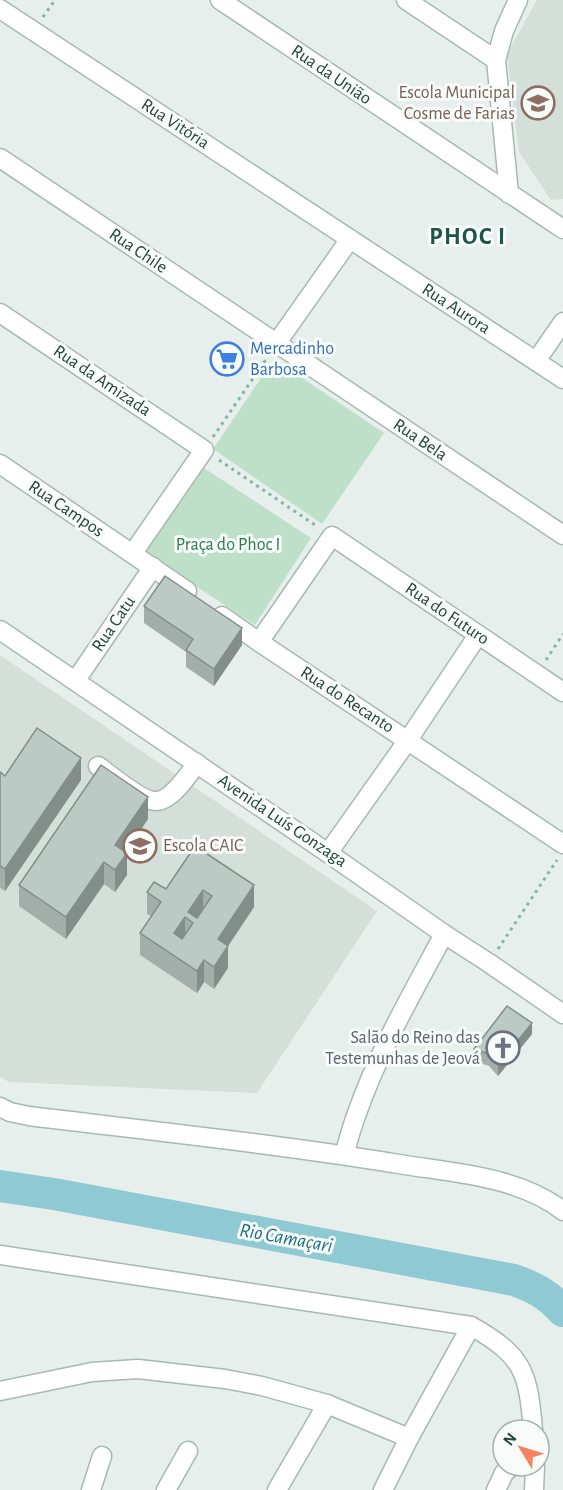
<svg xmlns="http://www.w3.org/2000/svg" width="563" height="1490" font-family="'Alegreya Sans',sans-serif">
  <rect width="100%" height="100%" fill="#e6efeb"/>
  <g fill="#d4dfda">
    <path d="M537 0H563V199L551 200 519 152 507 54Z"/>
    <path d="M0 655 377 911 257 1093 9 1082 0 1077Z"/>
  </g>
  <g fill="#bfe0c8">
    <path d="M274 359 384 433 322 524 213 449Z"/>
    <path d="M201 466 311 538 255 625 144 552Z"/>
  </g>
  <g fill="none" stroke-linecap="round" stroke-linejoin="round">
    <path stroke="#8ec9d4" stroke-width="32" d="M0 1186 54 1194 514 1280C536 1288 547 1294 563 1311"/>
    <g stroke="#a8b8b2" stroke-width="21">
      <g id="minor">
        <path d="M220 0 563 229"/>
        <path d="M406 0 496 60"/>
        <path d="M0 9 563 379"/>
        <path d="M0 158 563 535"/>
        <path d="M509 194 496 60 504 31 518 0"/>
        <path d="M0 313 204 450 133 553"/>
        <path d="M276 344 350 239"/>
        <path d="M536 361 563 322"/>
        <path d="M0 464 187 591"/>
        <path d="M222 616 259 642 563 844"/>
        <path d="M0 630 328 853 444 934 489 963 563 1014"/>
        <path d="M259 642 332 536 563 692"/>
        <path d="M76 680 153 567"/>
        <path d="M98 766C111 775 143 803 157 801 172 800 189 774 197 763"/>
        <path d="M328 853 408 740 478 635"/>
        <path d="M0 1107 10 1112 29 1116C152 1131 276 1144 399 1164 453 1173 518 1176 563 1211"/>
        <path d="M344 1155C348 1142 351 1129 356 1116 378 1052 412 994 444 934"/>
        <path d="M0 1255 471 1326C524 1356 528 1372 533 1430"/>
        <path d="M0 1391 92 1372 138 1369 225 1379 262 1386 327 1404 409 1438"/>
        <path d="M91 1490 102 1456"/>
        <path d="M166 1490 188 1451"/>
        <path d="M277 1490 327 1404"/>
        <path d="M383 1490 409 1438 471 1326"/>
        <path d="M496 1490 504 1473 512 1466"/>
        <path d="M534 1490 535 1466"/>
      </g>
    </g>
    <g stroke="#86b3a5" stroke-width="3" stroke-dasharray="3 4.5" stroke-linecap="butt">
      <path d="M43 17 55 0"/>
      <path d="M213 437 267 358"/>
      <path d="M219 460 318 527"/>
      <path d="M546 660 563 634"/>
      <path d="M498 949 557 860"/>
    </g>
    <use href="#minor" stroke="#fff" stroke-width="18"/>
  </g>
  <g fill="#a1aea9">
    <path d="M144 606 242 645 214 686 186 667V652L144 623Z"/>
    <path d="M0 772 5 776 81 780 5 891 0 888Z"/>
    <path d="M148 819 126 852 127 875 115 892 104 884 66 939 19 906V885Z"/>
    <path d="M195 846 254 907 228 946V968L214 989 204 982 197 993 140 955V933L151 916 147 914V892L166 889Z"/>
    <path d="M532 1034 498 1076 489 1066 474 1061V1049Z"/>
  </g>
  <g fill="#838d89">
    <path d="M242 628V645L214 686V669Z"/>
    <path d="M81 758V780L5 891V869Z"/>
    <path d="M148 797V819L115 867V845Z"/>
    <path d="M127 853V875L115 892V870Z"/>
    <path d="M104 862V884L66 939V917Z"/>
    <path d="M254 885V907L218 961V939Z"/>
    <path d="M203 890V912L193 923 188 912Z"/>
    <path d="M185 917V939L174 955V933Z"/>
    <path d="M228 946V968L214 989V967Z"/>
    <path d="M204 960V982L197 993V971Z"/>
    <path d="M532 1023V1034L498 1076V1065Z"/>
  </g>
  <g fill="#bbcac4" stroke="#838d89" stroke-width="1.5" fill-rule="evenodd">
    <path d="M165 576 242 628 214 669 186 650 193 639 144 606Z"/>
    <path d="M37 728 81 758 5 869 0 866V772L5 776Z"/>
    <path d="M101 765 148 797 115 845 127 853 115 870 104 862 66 917 19 885Z"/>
    <path d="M195 846 254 885 218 939 228 946 214 967 204 960 197 971 140 933 161 902 147 892 154 882 166 889ZM203 890 212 896 197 918 188 912ZM185 917 193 923 182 939 174 933Z"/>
    <path d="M507 1006 532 1023 498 1065 489 1054 474 1049Z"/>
  </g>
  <defs>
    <g id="school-ring" transform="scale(1.725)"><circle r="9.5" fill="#f7fbf9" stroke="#8d6e63" stroke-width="1.5"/><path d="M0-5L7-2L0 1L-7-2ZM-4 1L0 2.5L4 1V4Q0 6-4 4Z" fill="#8d6e63"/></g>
    <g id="supermarket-ring" transform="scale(1.725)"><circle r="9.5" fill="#f7fbf9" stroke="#3f7fe0" stroke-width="1.5"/><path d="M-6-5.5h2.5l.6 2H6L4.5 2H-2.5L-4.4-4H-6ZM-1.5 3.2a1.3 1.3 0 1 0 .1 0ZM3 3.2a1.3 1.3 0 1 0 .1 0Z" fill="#3f7fe0"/></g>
    <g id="church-ring" transform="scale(1.725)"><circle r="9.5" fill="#f7fbf9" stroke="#6b7280" stroke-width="1.5"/><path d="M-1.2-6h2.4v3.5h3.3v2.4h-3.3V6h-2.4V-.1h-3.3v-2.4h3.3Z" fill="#6b7280"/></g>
  </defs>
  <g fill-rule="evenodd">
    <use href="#school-ring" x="538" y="103"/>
    <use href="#supermarket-ring" x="227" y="359"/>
    <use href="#school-ring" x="140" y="846"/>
    <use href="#church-ring" x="503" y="1048"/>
  </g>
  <g text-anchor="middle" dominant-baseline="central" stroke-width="6" stroke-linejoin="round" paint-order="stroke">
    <g font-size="18" fill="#24423a" stroke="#f7fbf9">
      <text transform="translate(331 75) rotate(34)">Rua da União</text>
      <text transform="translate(175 124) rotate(33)">Rua Vitória</text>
      <text transform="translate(138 251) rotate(34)">Rua Chile</text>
      <text transform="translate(456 309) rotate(33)">Rua Aurora</text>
      <text transform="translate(102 381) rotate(34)">Rua da Amizada</text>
      <text transform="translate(420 440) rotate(34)">Rua Bela</text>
      <text transform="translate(66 509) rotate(34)">Rua Campos</text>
      <text transform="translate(447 614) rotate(34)">Rua do Futuro</text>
      <text transform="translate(114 624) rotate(-56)">Rua Catu</text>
      <text transform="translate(347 700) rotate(33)">Rua do Recanto</text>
      <text transform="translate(282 821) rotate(34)">Avenida Luís Gonzaga</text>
    </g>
    <g font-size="18" fill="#785e54" stroke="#f7fbf9" text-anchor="end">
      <text x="515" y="93">Escola Municipal<tspan x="515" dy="21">Cosme de Farias</tspan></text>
      <text x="163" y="846" text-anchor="start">Escola CAIC</text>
    </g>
    <g font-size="18" fill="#366cbe" stroke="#f7fbf9" text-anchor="start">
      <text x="250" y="349">Mercadinho<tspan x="250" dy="21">Barbosa</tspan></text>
    </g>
    <g font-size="18" fill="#2d7a4b" stroke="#f7fbf9">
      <text x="228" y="545">Praça do Phoc I</text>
    </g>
    <g font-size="18" fill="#5b616d" stroke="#f7fbf9" text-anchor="end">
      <text x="480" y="1038">Salão do Reino das<tspan x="480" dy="21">Testemunhas de Jeová</tspan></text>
    </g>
    <g font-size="20" font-style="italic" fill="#1c6f80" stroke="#f7fbf9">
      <text transform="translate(286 1238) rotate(10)">Rio Camaçari</text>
    </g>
    <g font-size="24" font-weight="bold" letter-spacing="1.5" fill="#1f5548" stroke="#f7fbf9">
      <text x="468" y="237">PHOC I</text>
    </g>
  </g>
  <g transform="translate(521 1448) rotate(308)"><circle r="28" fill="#f7fbf9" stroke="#a3b1ad" stroke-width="1.5"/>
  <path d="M0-4.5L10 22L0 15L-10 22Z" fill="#f4845f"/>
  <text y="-9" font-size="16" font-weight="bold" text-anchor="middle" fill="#24423a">N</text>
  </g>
</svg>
